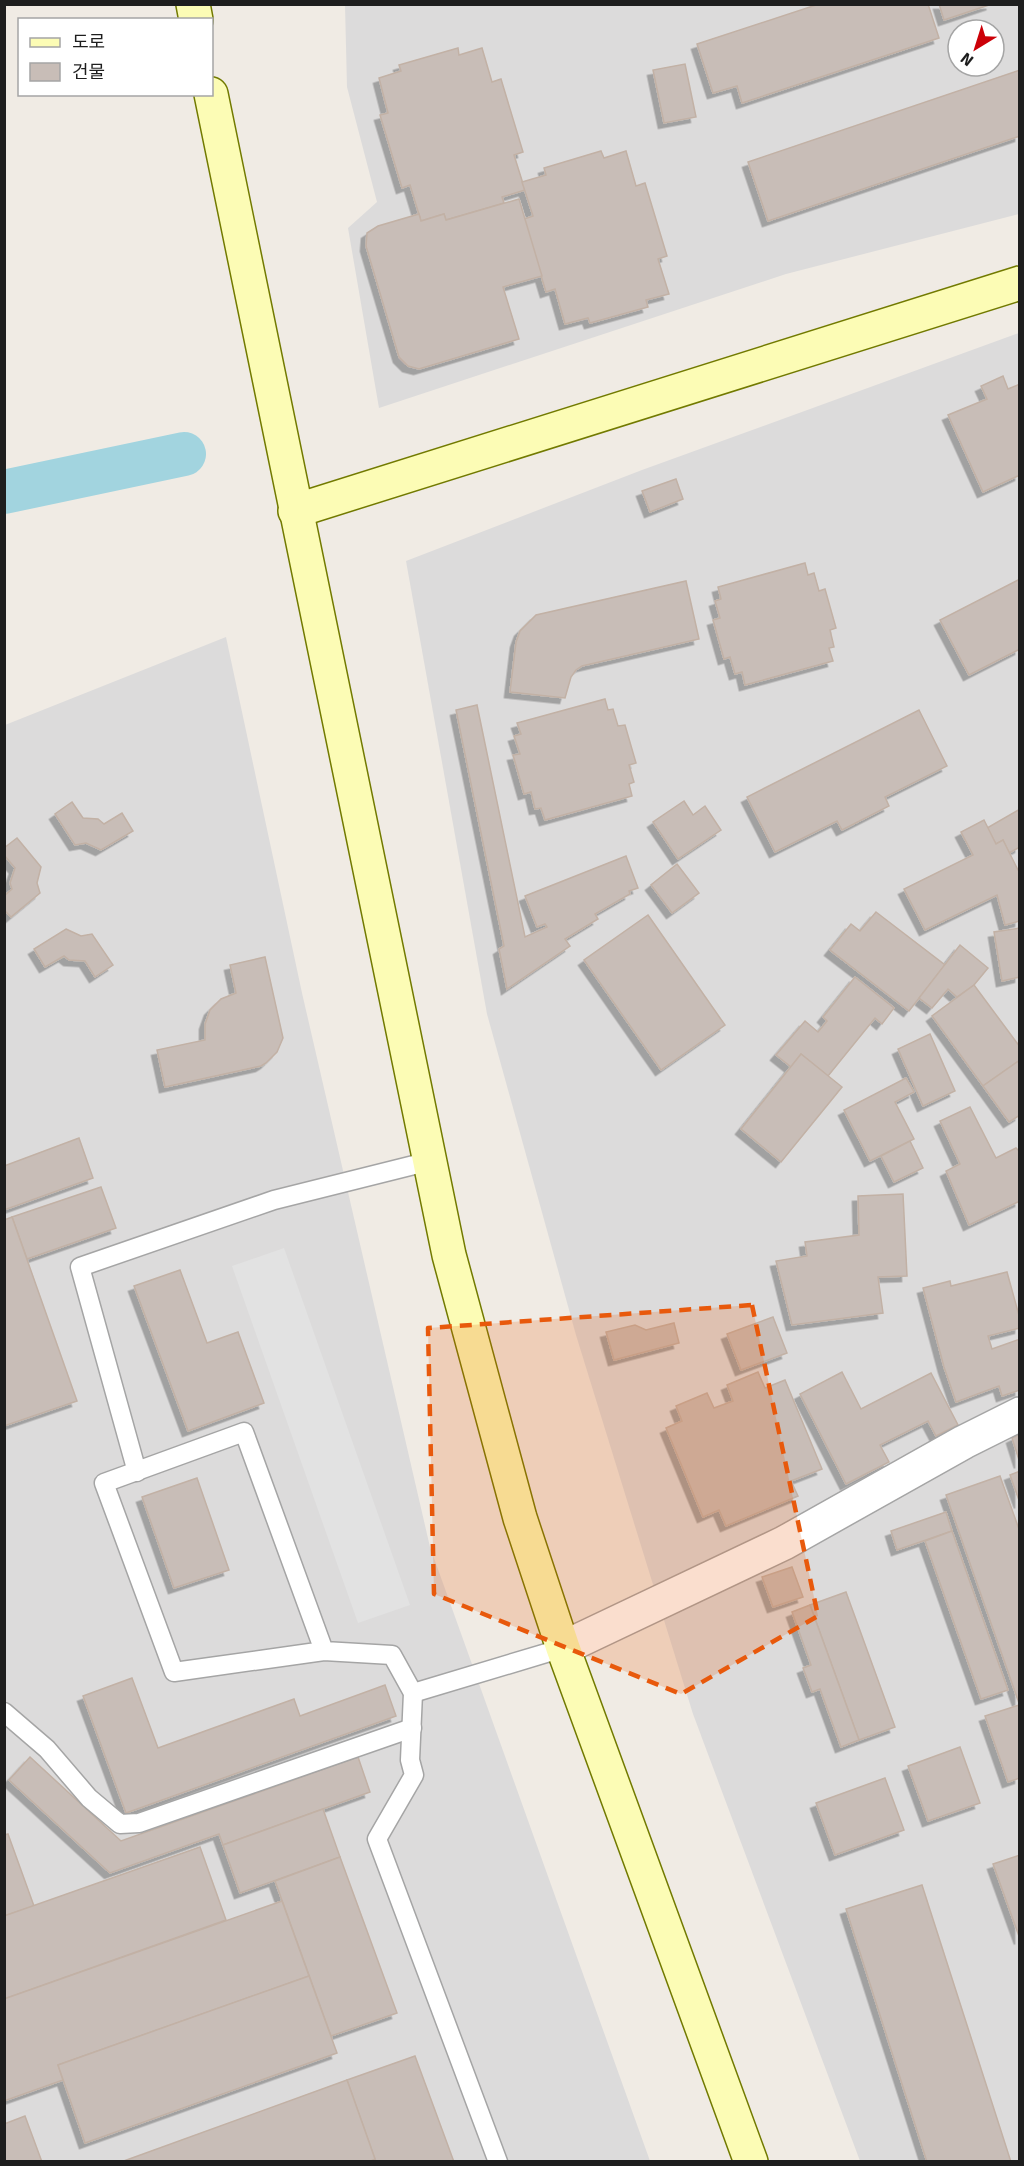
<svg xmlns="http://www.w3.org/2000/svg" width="1024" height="2166" font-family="Signika,'Noto Sans KR',sans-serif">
  <defs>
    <filter id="shadow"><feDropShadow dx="-5.5" dy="5.5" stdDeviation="0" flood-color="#0004"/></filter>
  </defs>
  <rect width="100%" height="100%" fill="#f0ebe4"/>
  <g fill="#dcdbdb" fill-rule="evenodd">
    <path d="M345 5H1019V214L786 274 379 408 348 228 377 202 347 87ZM958 30H994V66H958Z"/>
    <path d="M1019 333V2161H860L693 1714 576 1335 487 1014 406 561 642 470Z"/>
    <path d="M226 637 302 993 430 1547 650 2161 5 2162V725Z"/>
  </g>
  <path fill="#e2e2e2" d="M284 1248 410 1605 358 1623 232 1266Z"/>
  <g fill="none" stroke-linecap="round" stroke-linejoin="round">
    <path stroke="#a2d4df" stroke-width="44" d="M4 492 184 454"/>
  </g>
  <g fill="#c8bdb7" stroke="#c2b1a5" stroke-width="1.5" filter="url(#shadow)">
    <path d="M819 4H928L939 38 742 103 737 86 713 93 697 44Z"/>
    <path d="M939 4H992L944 20Z"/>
    <path d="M458 48 459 55 482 48 492 82 501 79 523 152 514 155 525 190 502 197 504 203 446 220 444 214 421 221 410 185 402 188 380 115 388 113 379 78 401 71 399 65Z"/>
    <path d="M685 64 696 117 664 123 653 70Z"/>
    <path d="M1020 70V136L768 221 748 162Z"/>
    <path d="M601 151 604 158 626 151 636 186 645 183 667 256 658 259 669 294 646 300 648 307 590 323 588 318 565 324 555 289 546 292 524 219 533 216 522 182 546 175 544 168Z"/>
    <path d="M519 199 542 276 503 287 519 339 419 369 408 366 399 357 366 246 367 233 378 226 419 214 421 221 444 214 446 220Z"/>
    <path d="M1003 376 1008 389 1020 384V475L983 492 948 415 987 399 981 386Z"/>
    <path d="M676 479 683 499 650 512 642 491Z"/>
    <path d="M805 563 808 575 814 573 819 591 825 589 836 628 830 630 834 647 829 648 833 661 745 685 742 672 735 674 730 657 724 659 713 620 720 618 715 601 721 599 718 587Z"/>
    <path d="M1020 579V649L969 675 940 620Z"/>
    <path d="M686 581 699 639 582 666 576 670 571 677 565 698 510 692 516 642 520 631 536 615Z"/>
    <path d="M605 699 608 710 613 709 618 726 625 725 636 763 629 765 634 782 629 784 632 796 545 820 541 808 535 809 531 792 524 794 513 755 520 754 514 736 521 734 517 723Z"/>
    <path d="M477 705 525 937 547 927 545 924 537 927 525 896 626 856 638 888 629 891 630 894 595 914 598 919 565 939 570 946 507 989 499 949 504 946 456 710Z"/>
    <path d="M919 710 947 766 885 797 889 806 842 830 837 821 775 852 747 797Z"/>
    <path d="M684 801 693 815 705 806 721 830 678 859 653 822Z"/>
    <path d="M72 802 83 818 98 819 104 824 122 813 133 831 101 850 86 843 75 845 55 814Z"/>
    <path d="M1020 809V847L1009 853 1003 840 996 844 987 828Z"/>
    <path d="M984 820 996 844 1003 840 1018 870H1020V921L1005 925 997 895 925 930 904 889 973 855 961 832Z"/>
    <path d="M17 838 41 867 37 883 40 893 11 917 4 910V896L12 889 10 883 15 868 4 855V848Z"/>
    <path d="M677 864 699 893 672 913 651 885Z"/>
    <path d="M876 912 945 965 909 1011 830 950 851 924 860 931Z"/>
    <path d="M648 915 725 1025 661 1070 584 960Z"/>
    <path d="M1020 928V977L1002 981 994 932Z"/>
    <path d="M66 929 81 936 92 934 113 965 95 977 85 961 69 960 64 956 45 967 34 949Z"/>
    <path d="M960 945 988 968 974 985 957 997 948 989 932 1008 919 998Z"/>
    <path d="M265 957 283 1038 277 1052 266 1063 261 1066 165 1087 157 1050 205 1040V1024L210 1010 221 999 236 993 230 965Z"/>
    <path d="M855 977 894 1008 882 1024 875 1018 828 1076 801 1054 791 1067 776 1055 805 1021 818 1032 827 1021 823 1017Z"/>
    <path d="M974 985 1020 1047V1060L983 1086 932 1016Z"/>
    <path d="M930 1034 955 1091 923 1106 898 1049Z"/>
    <path d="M801 1054 842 1087 781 1162 741 1129Z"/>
    <path d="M1020 1060V1115L1009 1122 983 1086Z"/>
    <path d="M906 1078 914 1092 895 1102 914 1139 870 1161 844 1110Z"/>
    <path d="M970 1107 996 1158 1016 1148 1020 1152V1201L969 1225 946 1171 960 1164 940 1121Z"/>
    <path d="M79 1138 93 1178 4 1210V1166Z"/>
    <path d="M910 1141 923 1168 894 1182 881 1156Z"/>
    <path d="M101 1187 116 1228 27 1259 12 1217Z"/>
    <path d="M903 1194 907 1276 878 1277 883 1313 792 1325 776 1261 807 1256 805 1242 859 1235 858 1196Z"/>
    <path d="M12 1217 77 1401 4 1426V1220Z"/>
    <path d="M180 1270 207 1343 238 1332 264 1403 188 1431 134 1286Z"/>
    <path d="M1007 1272 1020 1319V1328L988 1336 992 1349 1020 1339V1390L1002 1396 999 1386 956 1402 944 1367 923 1288 950 1281 951 1286Z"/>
    <path d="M773 1317 787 1353 741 1370 727 1334Z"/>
    <path d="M674 1323 679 1343 614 1360 606 1332 635 1325 646 1330Z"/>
    <path d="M758 1372 765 1388 785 1380 822 1469 791 1481 798 1496 726 1526 719 1510 703 1517 666 1428 682 1421 676 1406 707 1393 714 1408 733 1401 727 1385Z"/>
    <path d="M842 1372 861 1409 931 1373 958 1425 936 1436 928 1421 880 1445 889 1462 846 1484 800 1394Z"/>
    <path d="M1020 1434V1463L1012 1438Z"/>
    <path d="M1020 1471V1503L1010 1475Z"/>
    <path d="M1000 1476 1020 1532V1706L946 1495Z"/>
    <path d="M197 1478 229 1570 174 1588 142 1497Z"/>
    <path d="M946 1512 952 1531 897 1550 891 1531Z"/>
    <path d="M952 1531 1008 1690 981 1699 925 1541Z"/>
    <path d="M792 1567 803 1597 773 1607 762 1577Z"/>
    <path d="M846 1592 895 1727 859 1740 810 1605Z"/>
    <path d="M810 1605 859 1740 841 1747 820 1689 812 1692 803 1668 811 1665 792 1612Z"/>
    <path d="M132 1678 158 1748 294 1699 300 1716 385 1685 396 1716 126 1813 83 1696Z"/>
    <path d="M1019 1705 1020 1778 1008 1782 985 1716Z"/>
    <path d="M960 1747 980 1803 928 1821 908 1766Z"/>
    <path d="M30 1757 121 1841 358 1757 370 1792 223 1845 219 1834 110 1873 9 1780Z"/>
    <path d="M885 1778 904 1830 835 1855 816 1803Z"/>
    <path d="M323 1809 340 1857 240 1893 223 1845Z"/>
    <path d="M8 1834 34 1906 4 1916V1835Z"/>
    <path d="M200 1847 226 1920 4 1999V1916Z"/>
    <path d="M1020 1855V1939L993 1864Z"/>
    <path d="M340 1857 397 2013 331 2036 275 1881Z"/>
    <path d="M922 1885 1011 2162H927L846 1909Z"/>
    <path d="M282 1901 309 1976 58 2065 63 2080 4 2101V1999Z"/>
    <path d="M309 1976 337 2053 85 2143 58 2065Z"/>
    <path d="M415 2056 454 2162H376L347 2080Z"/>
    <path d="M347 2080 375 2159 369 2162H121Z"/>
    <path d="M25 2116 42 2162H4V2124Z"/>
  </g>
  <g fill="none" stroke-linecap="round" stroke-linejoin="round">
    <g stroke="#a5a5a5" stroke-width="21">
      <g id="lane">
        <path d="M137 1472 80 1267 274 1200 430 1161"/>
        <path d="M324 1651 174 1672 104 1483 244 1432 324 1651 392 1655 413 1693 410 1760 414 1775 377 1839 498 2162"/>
        <path d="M413 1693 563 1648"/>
        <path d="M4 1712 47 1749 89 1798 120 1824 139 1823 412 1728"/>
      </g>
    </g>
    <g stroke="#a5a5a5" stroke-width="36">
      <path id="street" d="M563 1648 784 1543 964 1442 1020 1414"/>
    </g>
    <g stroke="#727a00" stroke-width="36">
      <g id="secondary">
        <path d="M193 4 196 20"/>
        <path d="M211 94 449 1255 520 1518 563 1648 751 2162"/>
        <path d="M295 511 1020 283"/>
      </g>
    </g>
    <use href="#lane" stroke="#fff" stroke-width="18"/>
    <use href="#street" stroke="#fff" stroke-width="33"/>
    <use href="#secondary" stroke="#fcfcb5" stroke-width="33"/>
  </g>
  <path fill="#e8590c" fill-opacity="0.2" stroke="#e8590c" stroke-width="4.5" stroke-dasharray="12 8" stroke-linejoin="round" d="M752 1305 818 1616 681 1694 434 1594 428 1328Z"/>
  <rect width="1024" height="2166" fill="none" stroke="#1e1e1e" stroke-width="12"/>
  <rect x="18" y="18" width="195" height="78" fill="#ffffff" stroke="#a5a5a5" stroke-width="1.5"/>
  <rect x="30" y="38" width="30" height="9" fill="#fcfcb5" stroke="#a5a5a5" stroke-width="1.5"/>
  <text x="72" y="48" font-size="18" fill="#1e1e1e">도로</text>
  <rect x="30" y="63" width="30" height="18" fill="#c8bdb7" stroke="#a5a5a5" stroke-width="1.5"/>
  <text x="72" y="78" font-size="18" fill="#1e1e1e">건물</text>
  <g transform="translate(976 48) rotate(218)"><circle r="28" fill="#ffffff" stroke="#a5a5a5" stroke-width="1.5"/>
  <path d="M0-4.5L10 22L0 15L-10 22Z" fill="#cc0008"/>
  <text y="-9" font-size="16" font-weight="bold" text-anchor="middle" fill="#1e1e1e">N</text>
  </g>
</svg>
